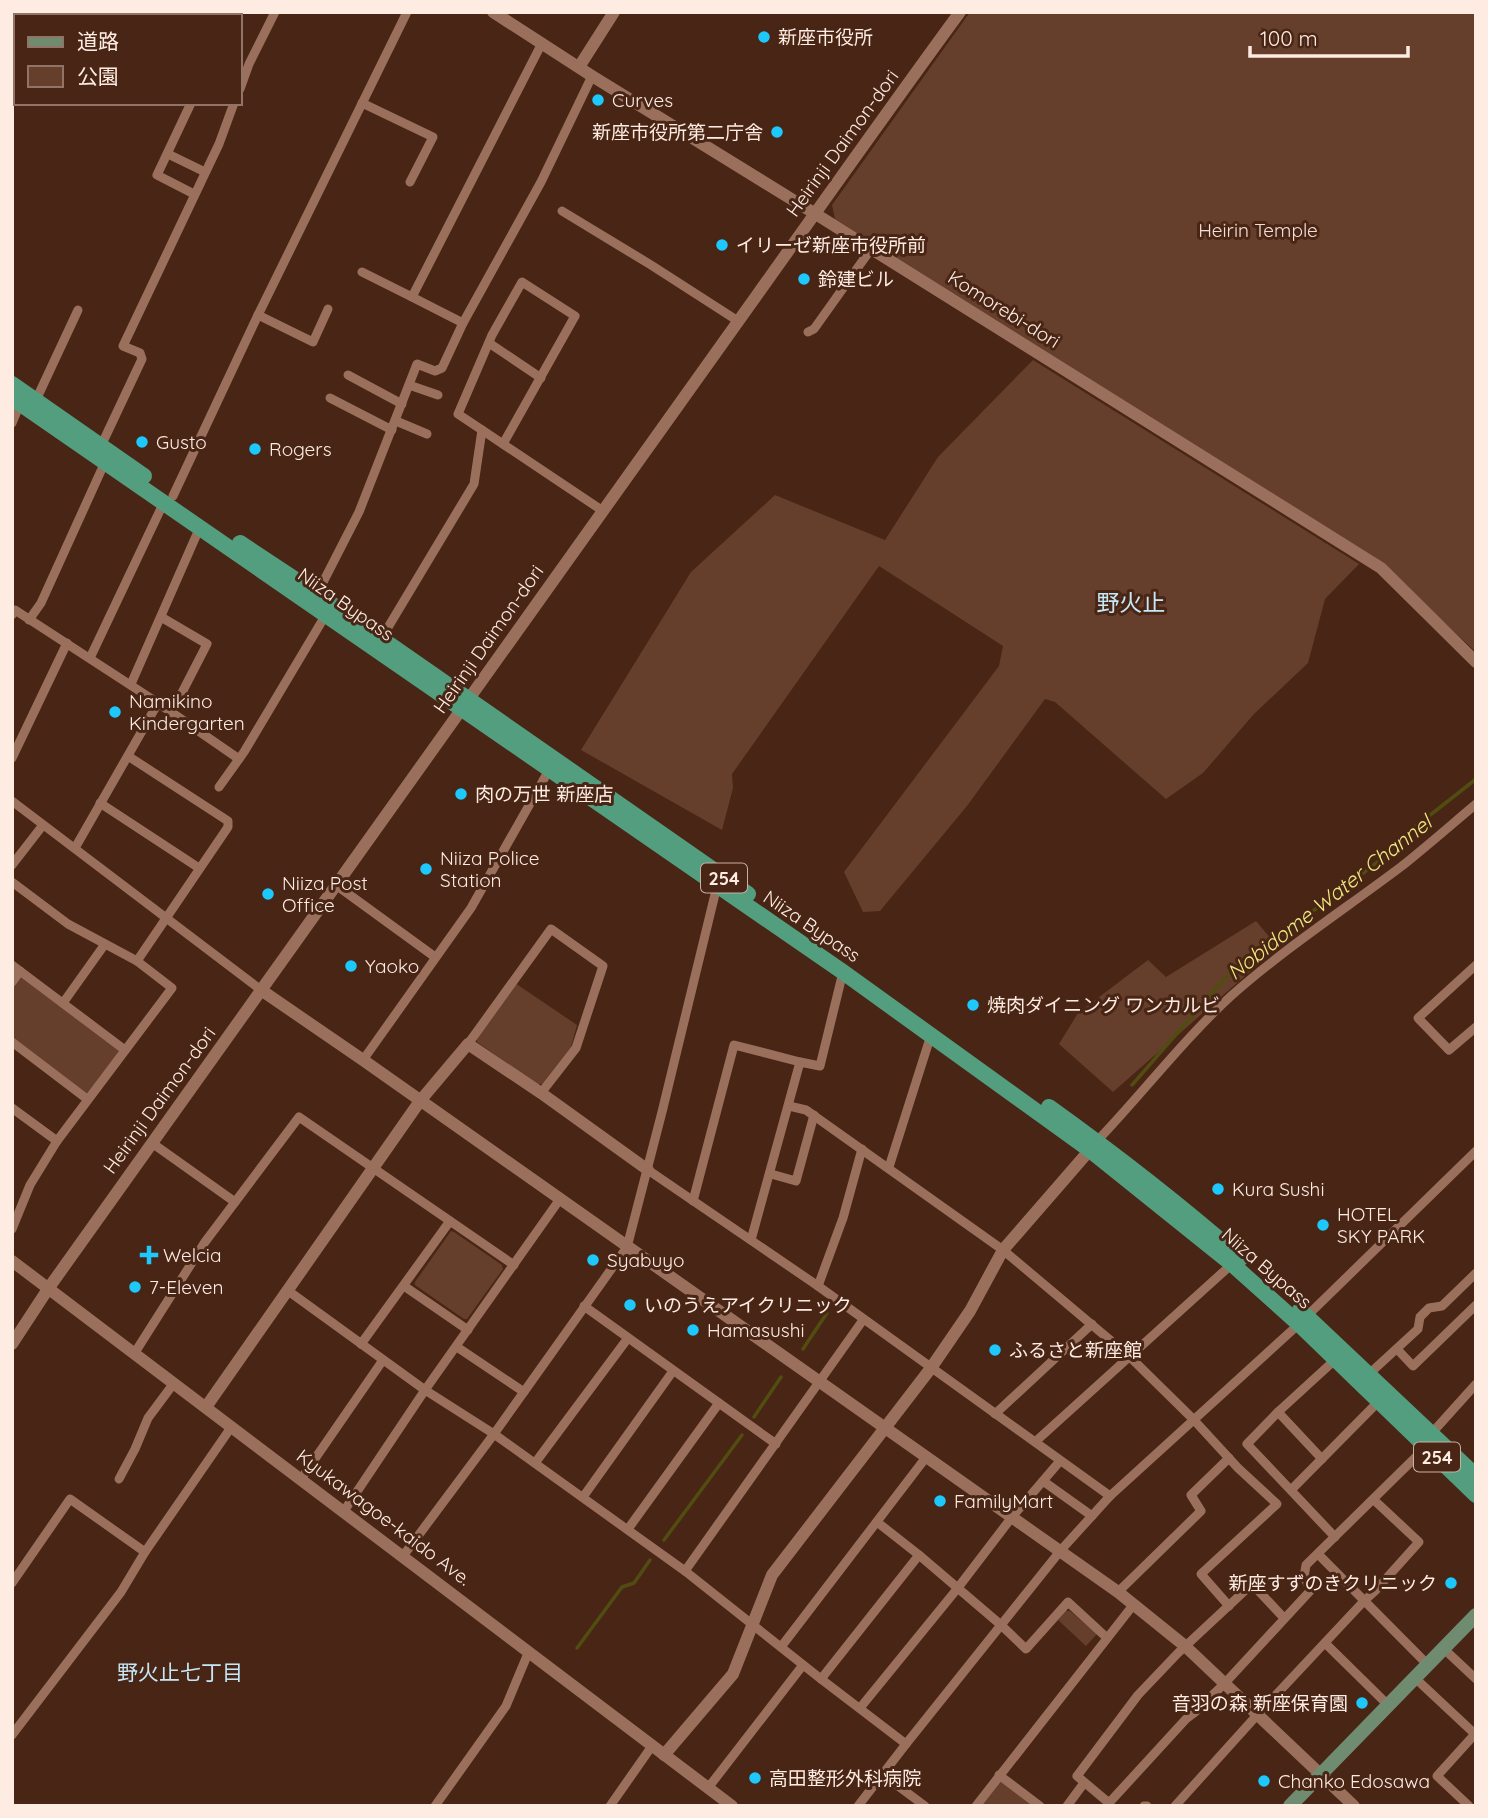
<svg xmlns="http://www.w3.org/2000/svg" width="1488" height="1818" font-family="Quicksand,'Noto Sans JP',sans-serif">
  <rect width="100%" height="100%" fill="#482514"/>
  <g fill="#663f2c">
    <path d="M970 12H1476V652L1374 557 835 219 832 205Z"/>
    <path d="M1033 360 1359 564 1325 599 1308 663 1254 714 1203 773 1166 799 1055 702 1045 699 967 806 880 911 863 912 844 872 999 666 1003 646 879 566 732 774 733 788 722 830 581 750 691 572 775 495 885 540 938 457Z"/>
    <path d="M1256 921 1278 947 1113 1092 1059 1044 1078 1013 1148 960 1166 977Z"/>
    <path d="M20 971 125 1050 87 1099 12 1042V982Z"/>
    <path d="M515 983 577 1025 571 1047 542 1084H537L477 1042V1037Z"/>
    <path d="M451 1231 454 1232 502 1265 503 1269 467 1319H464L415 1285V1282Z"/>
    <path d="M1066 1611H1070L1097 1634 1086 1646 1058 1620Z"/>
    <path d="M998 1781H1003L1031 1803V1806H980Z"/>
  </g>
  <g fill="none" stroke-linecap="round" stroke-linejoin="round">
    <g stroke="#514d11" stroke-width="3.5">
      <path d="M1132 1085 1227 976 1379 861 1415 827 1476 779"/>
      <path d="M803 1349 827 1313"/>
      <path d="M754 1417 781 1377"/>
      <path d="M664 1540 742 1435"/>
      <path d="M577 1648 622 1587 634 1583 650 1560"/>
    </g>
    <g stroke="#9a705d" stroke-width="9">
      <path d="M216 16 218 12"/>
      <path d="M240 89 249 64 275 12"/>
      <path d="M191 103 157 175 194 194"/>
      <path d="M362 103 433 137 410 182"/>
      <path d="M168 154 205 172"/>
      <path d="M562 211 651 265 738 321"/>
      <path d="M362 272 412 297 542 43"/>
      <path d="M412 297 463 323"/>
      <path d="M258 315 313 342 328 309"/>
      <path d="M808 332 814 329 871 249"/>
      <path d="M489 343 541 378"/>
      <path d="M348 375 402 404"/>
      <path d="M409 385 438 395"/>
      <path d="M330 398 392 430"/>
      <path d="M36 400 78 310"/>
      <path d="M396 421 427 434"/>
      <path d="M12 423 20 404"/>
      <path d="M482 430 458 414 492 335 522 282 575 316 503 444"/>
      <path d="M101 446 142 359 140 353 123 346 219 144 234 103"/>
      <path d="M173 496 258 315 407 12"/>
      <path d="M317 594 359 512 417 364 435 371 442 368 463 323 541 182 592 76"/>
      <path d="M12 615 15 610 158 703 75 848"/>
      <path d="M161 617 207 644 172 712"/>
      <path d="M29 620 41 603 105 462"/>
      <path d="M381 639 474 484 482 430 603 511"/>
      <path d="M90 658 164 502"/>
      <path d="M131 684 200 527"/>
      <path d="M158 703 239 759"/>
      <path d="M12 758 67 643"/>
      <path d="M219 787 244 752 325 616"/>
      <path d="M12 801 261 990"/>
      <path d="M100 803 199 868"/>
      <path d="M12 865 43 825"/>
      <path d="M12 882 68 924 137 961"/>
      <path d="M336 885 435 957"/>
      <path d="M12 965 125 1050"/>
      <path d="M1476 965 1418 1018 1449 1050 1476 1027"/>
      <path d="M12 982 20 971"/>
      <path d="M63 1003 105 944"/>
      <path d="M12 1042 87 1099"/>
      <path d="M468 1044 551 929 603 966 576 1048 541 1093"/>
      <path d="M363 1060 471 908 549 770"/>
      <path d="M789 1106 806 1110 1003 1250 1129 1356 1193 1419 1238 1468 1277 1504 1201 1574 1229 1606"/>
      <path d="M12 1108 57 1141"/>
      <path d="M1097 1141C1142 1094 1183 1040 1231 996 1285 948 1345 909 1402 866 1427 846 1451 825 1476 804"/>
      <path d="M152 1143 235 1202"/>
      <path d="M889 1167 931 1035"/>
      <path d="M648 1170 818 1286 1110 1496"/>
      <path d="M771 1174 796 1181 814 1115"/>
      <path d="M693 1201 734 1045 800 1062"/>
      <path d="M12 1229 30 1185 57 1141 172 988 137 961 228 827V821L128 756"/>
      <path d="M751 1240 800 1062 820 1066 843 972"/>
      <path d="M404 1286 468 1330"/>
      <path d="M818 1286 843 1218 862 1149"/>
      <path d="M287 1290 425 1390 494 1434 685 1571 821 1679 906 1744"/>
      <path d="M584 1306 776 1444"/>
      <path d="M1307 1316 1476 1151"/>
      <path d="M361 1344 450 1221"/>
      <path d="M457 1347 524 1392"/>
      <path d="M1397 1349 1413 1366 1476 1305"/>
      <path d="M134 1354 205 1242 299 1117 514 1265"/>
      <path d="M1369 1374 1418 1329 1420 1317 1429 1308 1442 1306 1476 1273"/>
      <path d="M1278 1412 1322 1459"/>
      <path d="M995 1414 1092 1324"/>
      <path d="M1431 1434 1476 1384"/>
      <path d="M1035 1442 1232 1264"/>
      <path d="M535 1463 628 1338"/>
      <path d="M119 1479 135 1449 148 1418 174 1383"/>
      <path d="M301 1479 383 1360"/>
      <path d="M1043 1481 1092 1516"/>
      <path d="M1291 1490 1380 1400"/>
      <path d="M583 1497 673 1371"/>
      <path d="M344 1511 425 1390 560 1199"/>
      <path d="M877 1522 919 1555"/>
      <path d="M628 1529 719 1403"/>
      <path d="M1335 1537 1247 1444 1278 1412 1337 1358"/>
      <path d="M1318 1554 1428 1665"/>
      <path d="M403 1556 494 1434 627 1247 662 1112 717 886"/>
      <path d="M685 1571 863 1320"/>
      <path d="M12 1583 70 1499 145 1552"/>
      <path d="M1118 1592 1201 1511 1191 1495 1229 1458"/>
      <path d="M1284 1618 1252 1584 1178 1653 1138 1695 1077 1776 1109 1803 1186 1719 1194 1713 1225 1683 1311 1590 1304 1577 1306 1565 1426 1447"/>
      <path d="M1325 1643 1388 1705"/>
      <path d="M781 1647 927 1456"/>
      <path d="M1444 1649 1476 1679"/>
      <path d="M1415 1678 1476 1735"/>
      <path d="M821 1679 919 1555 1001 1625 1026 1649 1068 1602 1106 1637"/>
      <path d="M860 1708 957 1589 1012 1517 1060 1461"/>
      <path d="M12 1735 121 1592 145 1552 232 1426"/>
      <path d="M882 1774 925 1806"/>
      <path d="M999 1775 1040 1806"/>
      <path d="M708 1788 803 1665"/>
      <path d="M435 1806 506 1706 529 1651"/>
      <path d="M610 1806 652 1746"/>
      <path d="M858 1806 906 1744 1061 1550 1110 1496 1299 1324"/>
      <path d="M976 1806 1134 1604"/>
      <path d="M1067 1806 1084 1783"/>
      <path d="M1144 1806H1147"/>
      <path d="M1175 1806 1258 1714 1364 1601 1375 1591 1419 1542 1374 1500"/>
      <path d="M1469 1806 1437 1776 1475 1734"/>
    </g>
    <g stroke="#9a705d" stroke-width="12">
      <path d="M493 12 592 76 814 213 1381 568 1476 662"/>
      <path d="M47 16 49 12"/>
      <path d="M579 67 614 12"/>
      <path d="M12 71 16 65"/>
      <path d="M261 990 363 1060 1118 1592 1185 1646 1354 1806"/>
      <path d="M12 1261 732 1806"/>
      <path d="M12 1344 48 1289 757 295C824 201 891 106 960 12"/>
      <path d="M206 1407 420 1101 468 1044 541 1093 648 1170"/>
      <path d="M664 1755 733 1674 772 1575 931 1368 970 1311 1003 1250 1095 1144"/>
    </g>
    <path stroke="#6f8c71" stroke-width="14" d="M1290 1806 1476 1615"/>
    <g stroke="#529e7f" stroke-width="16">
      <path d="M12 384 144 476"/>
      <path d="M12 398 843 972 1090 1150 1232 1264 1299 1324 1476 1495"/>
      <path d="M240 543 317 594 748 894"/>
      <path d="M1049 1107C1116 1155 1179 1204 1241 1258"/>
      <path d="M1300 1310 1476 1476"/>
    </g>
  </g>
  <g fill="#1dc9fc" stroke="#482514" stroke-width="2.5">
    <circle cx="764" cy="37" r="7"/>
    <circle cx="598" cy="100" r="7"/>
    <circle cx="777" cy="132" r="7"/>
    <circle cx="722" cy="245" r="7"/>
    <circle cx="804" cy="279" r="7"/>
    <circle cx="142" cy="442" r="7"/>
    <circle cx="255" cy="449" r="7"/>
    <circle cx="115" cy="712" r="7"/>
    <circle cx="461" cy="794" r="7"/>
    <circle cx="426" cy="869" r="7"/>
    <circle cx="268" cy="894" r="7"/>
    <circle cx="351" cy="966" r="7"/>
    <circle cx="973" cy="1005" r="7"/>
    <circle cx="1218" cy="1189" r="7"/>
    <circle cx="1323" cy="1225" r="7"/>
    <path d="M145.5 1244.5h7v7h7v7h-7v7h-7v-7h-7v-7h7z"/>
    <circle cx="593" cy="1260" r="7"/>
    <circle cx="135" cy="1287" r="7"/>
    <circle cx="630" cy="1305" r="7"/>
    <circle cx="693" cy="1330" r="7"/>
    <circle cx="995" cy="1350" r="7"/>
    <circle cx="940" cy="1501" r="7"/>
    <circle cx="1451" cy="1583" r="7"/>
    <circle cx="1362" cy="1703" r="7"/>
    <circle cx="755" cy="1778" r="7"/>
    <circle cx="1264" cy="1781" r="7"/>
  </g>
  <g text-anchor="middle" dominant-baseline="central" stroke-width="6" stroke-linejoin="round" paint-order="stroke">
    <g fill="#482514" stroke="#c7b0a4" stroke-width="2">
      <rect x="701" y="863.5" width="46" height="29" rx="5"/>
      <rect x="1414" y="1442.5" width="46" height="29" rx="5"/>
    </g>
    <g font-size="18" font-weight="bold" fill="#feebe2">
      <text x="724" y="878">254</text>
      <text x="1437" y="1457">254</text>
    </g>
    <g font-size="19" fill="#feebe2" stroke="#482514" text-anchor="start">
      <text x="778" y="37">新座市役所</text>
      <text x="612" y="100">Curves</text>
      <text x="763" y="132" text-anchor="end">新座市役所第二庁舎</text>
      <text x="736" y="245">イリーゼ新座市役所前</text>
      <text x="818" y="279">鈴建ビル</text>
      <text x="156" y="442">Gusto</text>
      <text x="269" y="449">Rogers</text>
      <text x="129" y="701">Namikino<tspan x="129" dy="22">Kindergarten</tspan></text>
      <text x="475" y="794">肉の万世 新座店</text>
      <text x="440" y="858">Niiza Police<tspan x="440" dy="22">Station</tspan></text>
      <text x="282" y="883">Niiza Post<tspan x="282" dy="22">Office</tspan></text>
      <text x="365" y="966">Yaoko</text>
      <text x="987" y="1005">焼肉ダイニング ワンカルビ</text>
      <text x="1232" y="1189">Kura Sushi</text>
      <text x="1337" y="1214">HOTEL<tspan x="1337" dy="22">SKY PARK</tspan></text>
      <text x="163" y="1255">Welcia</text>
      <text x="607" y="1260">Syabuyo</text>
      <text x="149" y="1287">7-Eleven</text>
      <text x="644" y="1305">いのうえアイクリニック</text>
      <text x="707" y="1330">Hamasushi</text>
      <text x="1009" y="1350">ふるさと新座館</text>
      <text x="954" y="1501">FamilyMart</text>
      <text x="1437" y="1583" text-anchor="end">新座すずのきクリニック</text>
      <text x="1348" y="1703" text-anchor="end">音羽の森 新座保育園</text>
      <text x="769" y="1778">高田整形外科病院</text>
      <text x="1278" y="1781">Chanko Edosawa</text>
    </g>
    <g font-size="19" fill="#feebe2" stroke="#482514">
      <text transform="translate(842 143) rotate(-54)">Heirinji Daimon-dori</text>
      <text transform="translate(1004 309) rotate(32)">Komorebi-dori</text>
      <text transform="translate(346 604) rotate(35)">Niiza Bypass</text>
      <text transform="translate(488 639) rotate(-55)">Heirinji Daimon-dori</text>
      <text transform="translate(812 926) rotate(34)">Niiza Bypass</text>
      <text transform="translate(159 1100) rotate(-54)">Heirinji Daimon-dori</text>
      <text transform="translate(1267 1268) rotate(41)">Niiza Bypass</text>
      <text transform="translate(384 1517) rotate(37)">Kyukawagoe-kaido Ave.</text>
    </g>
    <g font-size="19" fill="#f3ded5" stroke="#482514">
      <text x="1258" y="230">Heirin Temple</text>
    </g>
    <g font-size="21" font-style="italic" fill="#f0e980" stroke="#482514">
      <text transform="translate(1329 897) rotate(-38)">Nobidome Water Channel</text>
    </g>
    <g font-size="21" fill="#c6e7f5" stroke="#482514">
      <text x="180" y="1672">野火止七丁目</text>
    </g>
    <g font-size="23" fill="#c6e7f5" stroke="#482514">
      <text x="1131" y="602">野火止</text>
    </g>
  </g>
  <rect width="1488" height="1818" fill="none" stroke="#feebe2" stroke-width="28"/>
  <rect x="14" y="14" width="228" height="91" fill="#482514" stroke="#917466" stroke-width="2"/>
  <rect x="28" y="37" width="35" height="10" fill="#6f8c71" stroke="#917466" stroke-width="2"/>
  <text x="77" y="49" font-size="21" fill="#feebe2">道路</text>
  <rect x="28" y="66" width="35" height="21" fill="#663f2c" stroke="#917466" stroke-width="2"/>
  <text x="77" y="84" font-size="21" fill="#feebe2">公園</text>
  <path d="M1250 46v10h158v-10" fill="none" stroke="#feebe2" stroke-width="3.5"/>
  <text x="1260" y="46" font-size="21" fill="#feebe2" stroke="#482514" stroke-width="5" paint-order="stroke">100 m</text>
</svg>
